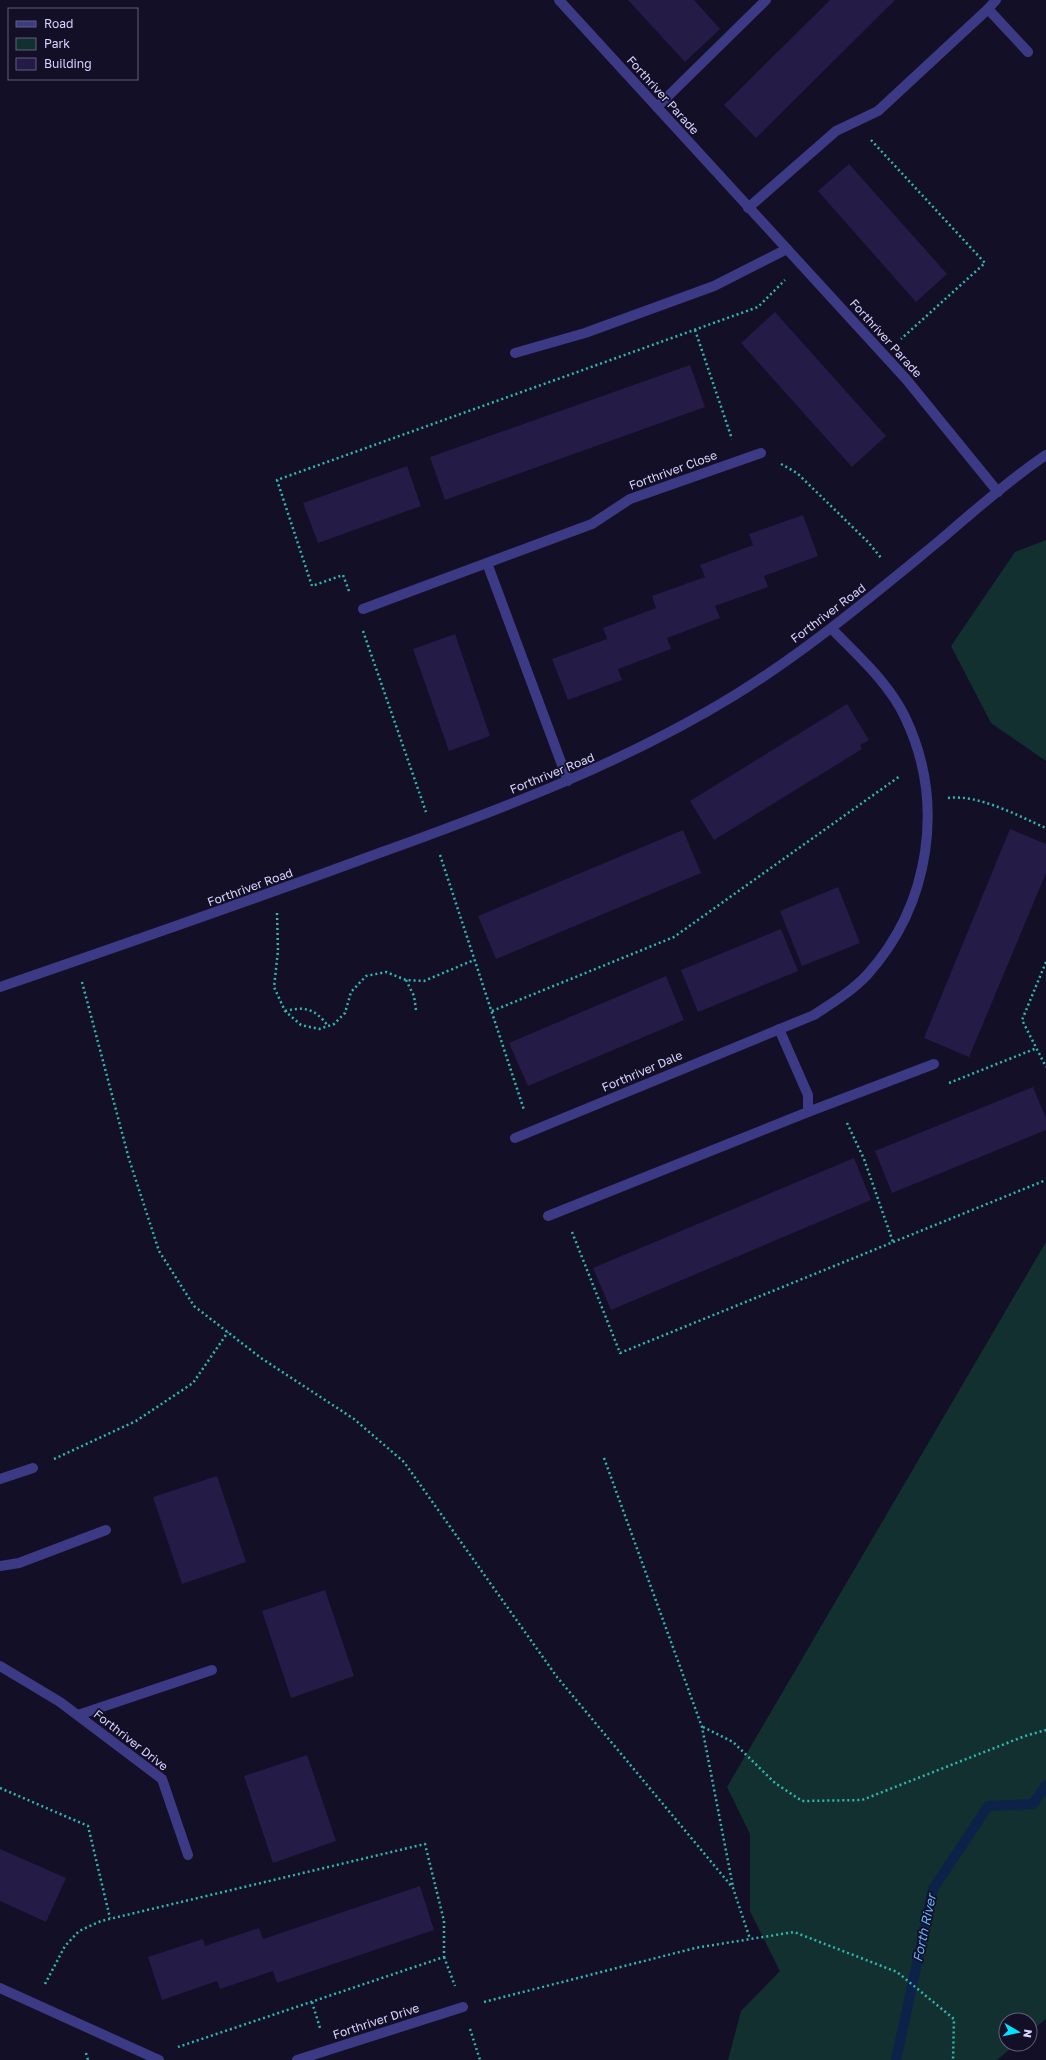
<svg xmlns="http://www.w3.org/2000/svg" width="1046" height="2060" font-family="'Golos Text',sans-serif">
  <rect width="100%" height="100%" fill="#130f26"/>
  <g fill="#12302f">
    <path d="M1046 540V761L991 723 951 646 1015 552Z"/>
    <path d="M1046 1242V2019L1030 2032V2020H1006V2044H1016L997 2060H728L741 2011 780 1971 750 1911V1834L727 1787Z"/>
  </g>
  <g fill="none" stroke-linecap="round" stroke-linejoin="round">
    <path stroke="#0c2248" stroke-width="10" d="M896 2060 933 1889 988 1806 1033 1804 1046 1785"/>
  </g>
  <g fill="#241b47">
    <path d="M628 0H694L720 29 685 62Z"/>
    <path d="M830 0H895L756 138 724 105Z"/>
    <path d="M849 164 947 274 916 302 818 191Z"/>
    <path d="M775 312 886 436 852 467 741 343Z"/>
    <path d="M690 365 705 407 445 500 430 457Z"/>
    <path d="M407 466 421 506 318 543 303 503Z"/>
    <path d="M803 515 818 556 764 576 768 587 715 606 720 618 667 638 671 649 618 669 622 680 568 700 552 659 607 639 603 628 656 608 652 596 705 577 700 565 753 545 749 534Z"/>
    <path d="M455 634 490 736 449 751 413 649Z"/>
    <path d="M847 704 869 740 860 745 862 749 714 840 690 801Z"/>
    <path d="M1010 829 1046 844V873L969 1057 924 1038Z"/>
    <path d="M683 830 701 873 496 959 478 916Z"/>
    <path d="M838 887 860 943 802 966 780 911Z"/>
    <path d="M781 929 798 971 698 1012 681 970Z"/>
    <path d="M666 976 684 1020 528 1086 509 1043Z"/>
    <path d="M1033 1087 1046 1118V1130L892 1193 875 1151Z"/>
    <path d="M854 1158 871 1200 611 1310 593 1268Z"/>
    <path d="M217 1476 246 1562 182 1584 153 1497Z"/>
    <path d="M325 1590 354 1676 291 1698 262 1611Z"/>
    <path d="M307 1755 336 1841 273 1863 244 1776Z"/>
    <path d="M0 1849 66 1878 46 1922 0 1901Z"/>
    <path d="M420 1886 434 1930 277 1983 273 1971 220 1989 217 1981 162 2000 148 1957 203 1939 205 1946 259 1928 263 1939Z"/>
  </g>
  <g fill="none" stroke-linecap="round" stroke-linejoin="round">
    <g stroke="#2fb8b0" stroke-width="2.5" stroke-dasharray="2 3" stroke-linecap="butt">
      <path d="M871 140 985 263 901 339"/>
      <path d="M695 330 732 439"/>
      <path d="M781 464 797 473 868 542 882 559"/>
      <path d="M349 591 343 575 312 586 277 480 758 307 785 280"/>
      <path d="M363 631 426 812"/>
      <path d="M948 798C979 794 1018 816 1046 828"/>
      <path d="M440 855 524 1110"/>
      <path d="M277 913 278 951 274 987 285 1011 301 1025 319 1029 334 1024 345 1013 351 992 366 976 386 972 406 980 424 981 474 960"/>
      <path d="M1046 962 1022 1020 1046 1067"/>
      <path d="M406 980 414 996 416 1010"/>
      <path d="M82 982 129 1159 159 1251 194 1306 261 1358 354 1419 404 1462 557 1677 733 1888 750 1939"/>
      <path d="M285 1011C306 1006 315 1009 328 1026"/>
      <path d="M492 1011 674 937 900 776"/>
      <path d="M949 1083 1037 1048"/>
      <path d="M847 1123 864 1159 893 1242"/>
      <path d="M572 1232 620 1353 1046 1180"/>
      <path d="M604 1458 702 1727 733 1887"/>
      <path d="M54 1459 136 1421 193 1383 228 1332"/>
      <path d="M703 1727 733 1742 775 1783 802 1801 862 1800 1025 1736 1046 1730"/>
      <path d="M0 1788 88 1826 110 1918"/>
      <path d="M444 1957 455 1986"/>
      <path d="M45 1984 65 1946 79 1931 101 1921 425 1844 444 1921V1957L178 2047"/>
      <path d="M312 2002 320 2028"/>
      <path d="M484 2002 695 1948 794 1932 897 1972 954 2019 953 2060"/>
      <path d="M470 2029 480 2060"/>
      <path d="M86 2053 88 2060"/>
    </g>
    <g stroke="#3d3a85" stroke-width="10">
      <path d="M515 353 585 333 714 286 787 249"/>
      <path d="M808 1112 934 1064"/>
    </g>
    <path stroke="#3d3a85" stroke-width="10" d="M657 107 766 0"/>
    <g stroke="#3d3a85" stroke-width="10">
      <path d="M559 0 906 379 998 492"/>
      <path d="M988 9 1028 52"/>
      <path d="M748 208 836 131 878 111 988 9 996 0"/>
      <path d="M487 563 568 781"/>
      <path d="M363 609 592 524 630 499 761 453"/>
      <path d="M0 987C128 943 255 899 382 852 504 808 624 763 735 695 808 650 873 595 939 541 974 511 1008 481 1046 455"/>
      <path d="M515 1138 814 1015C832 1003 852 991 867 975 930 905 946 803 905 717 889 683 858 656 832 629"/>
      <path d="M548 1216 808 1112V1095L779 1029"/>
      <path d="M0 1479 33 1468"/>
      <path d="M0 1566 19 1563 106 1530"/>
      <path d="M0 1666 60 1702 162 1779 188 1855"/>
      <path d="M78 1715 212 1670"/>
      <path d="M0 1988 159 2060"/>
      <path d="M297 2060 463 2007"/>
    </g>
  </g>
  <g text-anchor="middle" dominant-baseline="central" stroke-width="3.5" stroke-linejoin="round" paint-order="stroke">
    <g font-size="12" fill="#d9d4ff" stroke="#130f26">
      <text transform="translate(663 95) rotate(48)">Forthriver Parade</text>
      <text transform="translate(886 338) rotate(48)">Forthriver Parade</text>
      <text transform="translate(673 470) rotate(-20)">Forthriver Close</text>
      <text transform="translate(828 613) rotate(-37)">Forthriver Road</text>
      <text transform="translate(552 773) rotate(-22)">Forthriver Road</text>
      <text transform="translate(250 887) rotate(-20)">Forthriver Road</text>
      <text transform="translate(642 1071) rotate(-23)">Forthriver Dale</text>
      <text transform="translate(131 1740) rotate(38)">Forthriver Drive</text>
      <text transform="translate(376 2021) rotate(-18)">Forthriver Drive</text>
    </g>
    <g font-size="13" font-style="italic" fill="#62b6ff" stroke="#130f26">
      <text transform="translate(924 1928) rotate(-78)">Forth River</text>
    </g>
  </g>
  <rect x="8" y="8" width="130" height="72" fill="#130f26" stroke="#625e7d"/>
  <rect x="16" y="21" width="20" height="6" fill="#3d3a85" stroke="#625e7d"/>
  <text x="44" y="28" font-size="12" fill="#d9d4ff">Road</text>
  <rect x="16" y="38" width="20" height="12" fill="#12302f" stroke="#625e7d"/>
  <text x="44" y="48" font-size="12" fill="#d9d4ff">Park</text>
  <rect x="16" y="58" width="20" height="12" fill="#241b47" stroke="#625e7d"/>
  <text x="44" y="68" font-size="12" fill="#d9d4ff">Building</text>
  <g transform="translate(1018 2032) rotate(99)"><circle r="19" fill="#130f26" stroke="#625e7d"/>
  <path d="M0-3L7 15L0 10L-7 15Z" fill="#00e5ff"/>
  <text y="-6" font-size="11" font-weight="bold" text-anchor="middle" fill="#d9d4ff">N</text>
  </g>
</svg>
